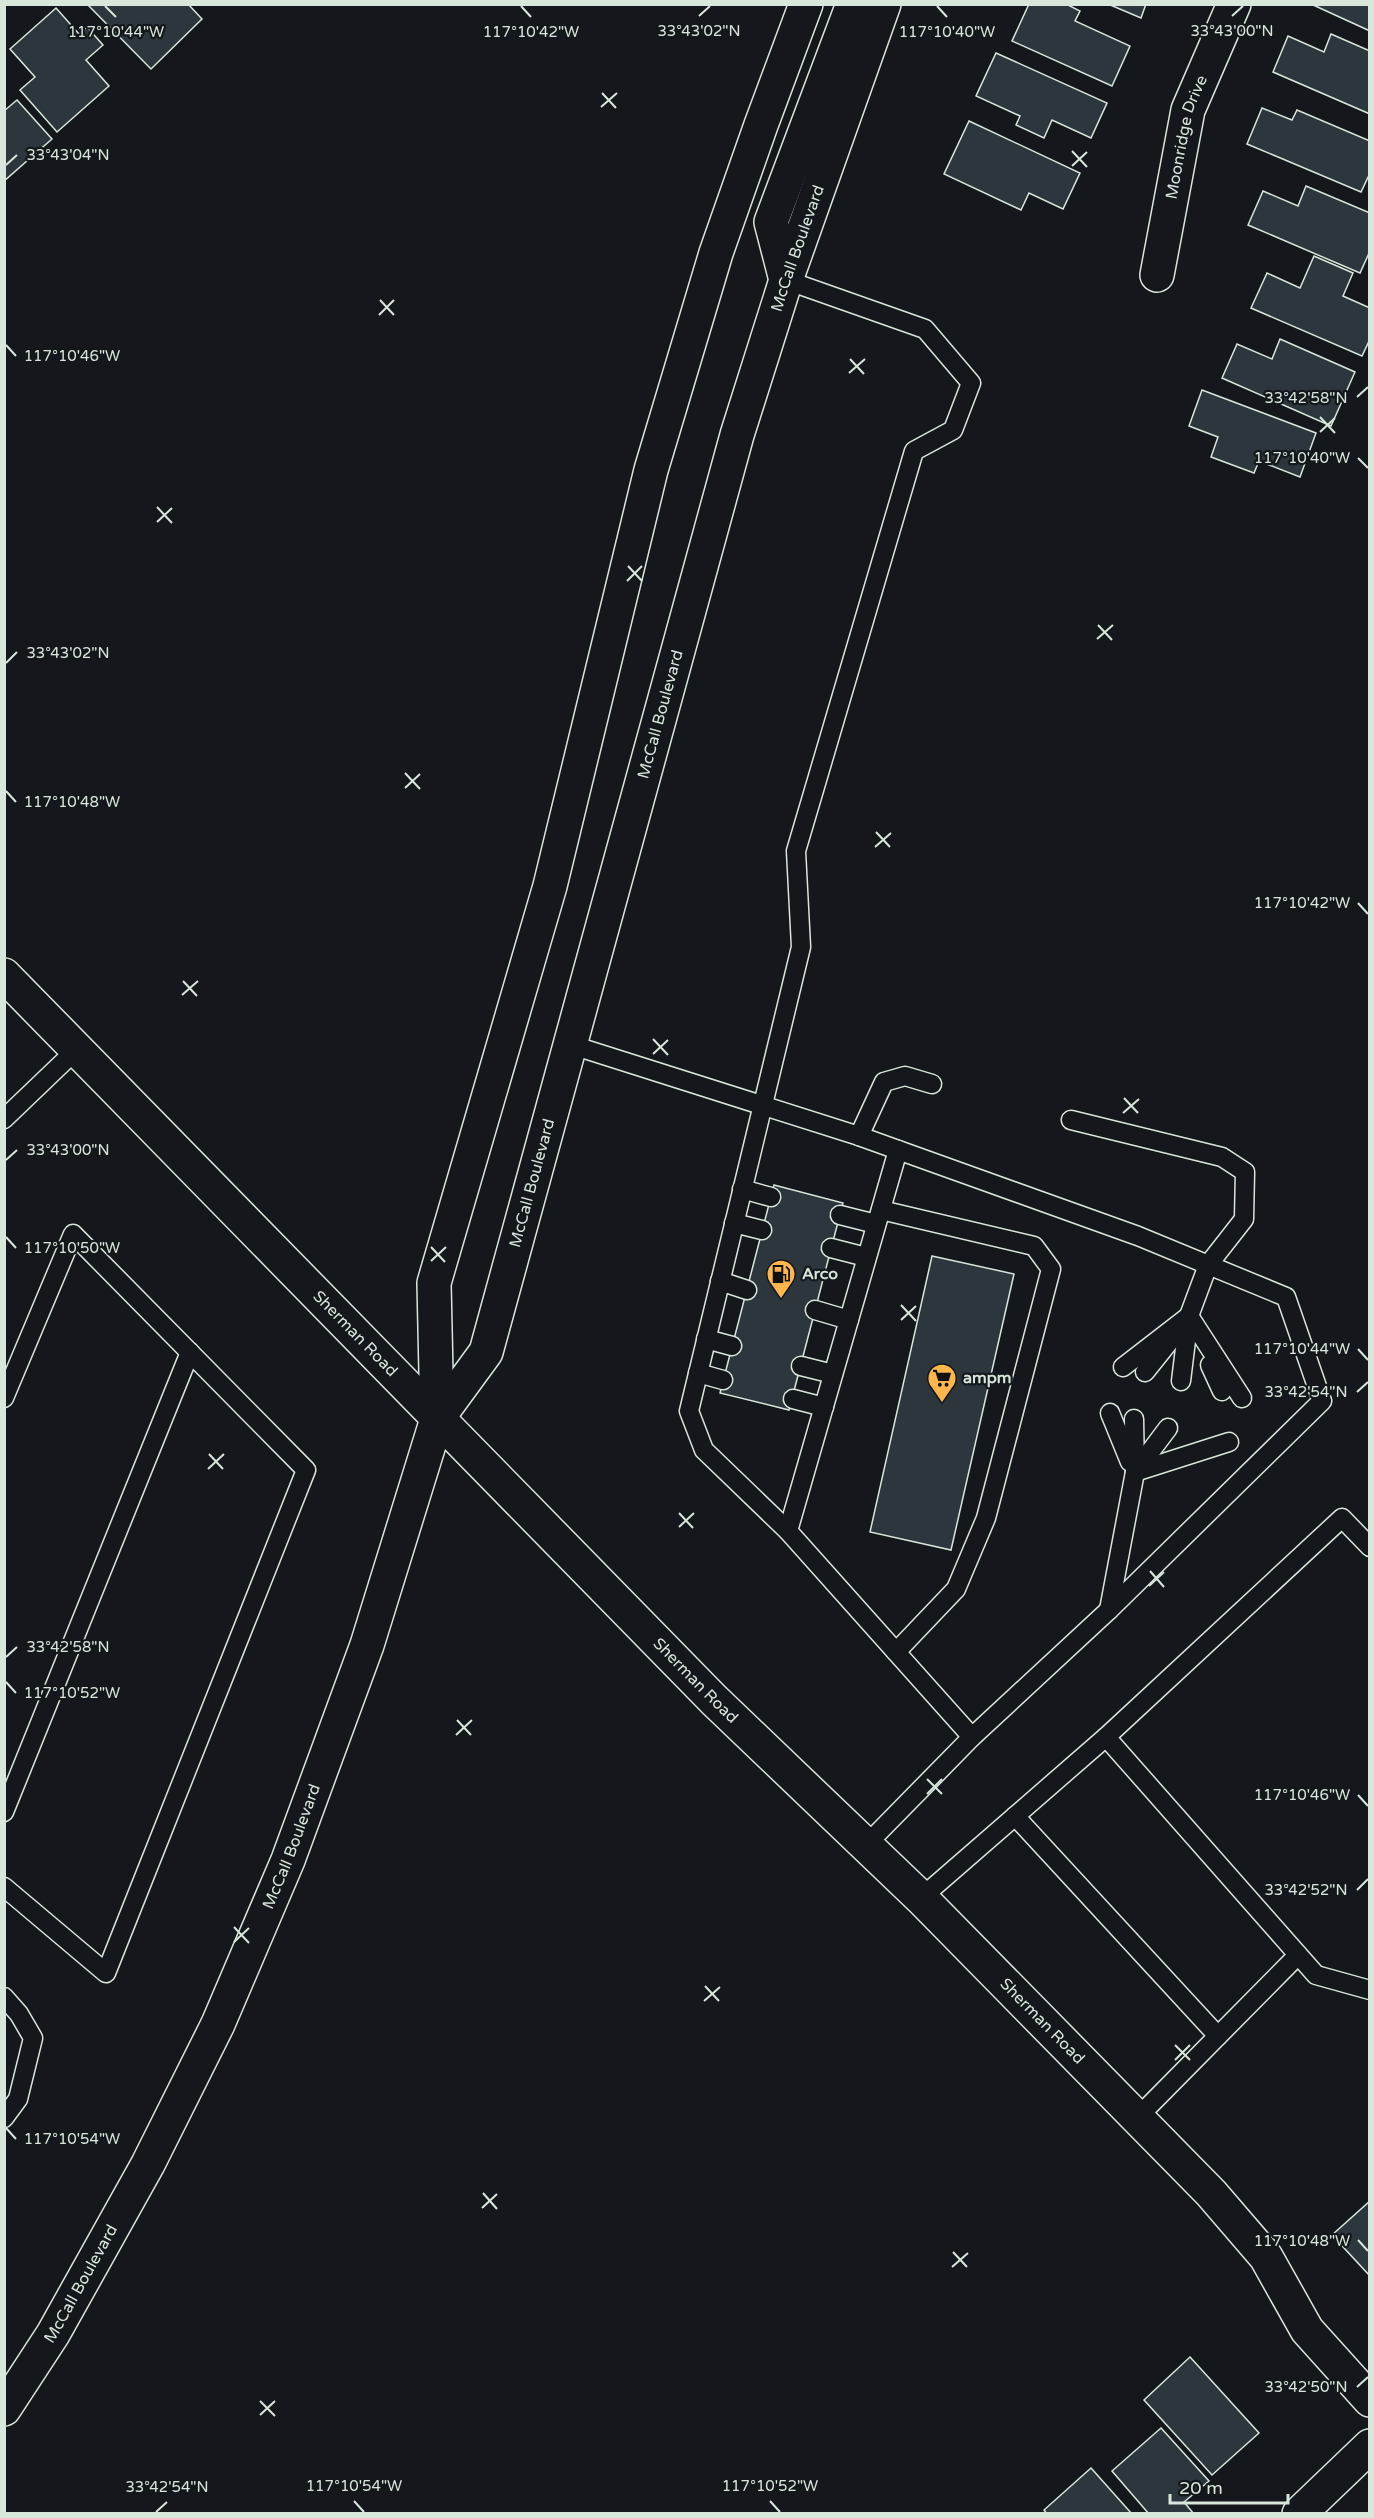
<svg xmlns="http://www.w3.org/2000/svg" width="1374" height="2518" font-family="'Varela Round',sans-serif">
  <rect width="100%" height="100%" fill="#14181c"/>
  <g fill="#2c363c" stroke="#d8e6dc" stroke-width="1.5">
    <path d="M87 4H188L202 19 151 69Z"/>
    <path d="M1029 4H1066L1080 11 1075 21 1130 46 1112 86 1012 41Z"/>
    <path d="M1108 4H1146L1141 18Z"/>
    <path d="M1311 4H1370V31Z"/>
    <path d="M56 8 79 34 87 27 103 45 86 60 109 86 57 132 20 90 35 77 10 49Z"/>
    <path d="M1331 34 1370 51V114L1273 72 1288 36 1324 52Z"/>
    <path d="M996 53 1107 103 1091 138 1052 120 1044 138 1016 125 1020 116 976 96Z"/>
    <path d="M17 100 52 139 4 181V111Z"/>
    <path d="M1262 108 1292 120 1297 110 1370 141V173L1361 192 1247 144Z"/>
    <path d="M969 121 1080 173 1063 209 1029 193 1021 210 944 174Z"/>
    <path d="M1306 186 1370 213V251L1360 273 1248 225 1263 191 1298 206Z"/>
    <path d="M1314 256 1353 273 1343 296 1370 308V339L1362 356 1251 308 1267 273 1300 288Z"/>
    <path d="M1280 339 1355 372 1331 426 1222 378 1237 344 1272 359Z"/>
    <path d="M1202 390 1316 433 1300 477 1259 461 1254 473 1211 457 1218 437 1189 426Z"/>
    <path d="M774 1185 843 1203 789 1410 720 1393Z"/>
    <path d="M932 1256 1014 1274 951 1550 870 1532Z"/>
    <path d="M1370 2201V2276L1332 2235Z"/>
    <path d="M1190 2357 1259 2433 1212 2475 1144 2400Z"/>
    <path d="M1161 2428 1209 2481 1184 2502 1194 2514H1149L1112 2471Z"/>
    <path d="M1091 2468 1132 2514H1047L1044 2510Z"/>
  </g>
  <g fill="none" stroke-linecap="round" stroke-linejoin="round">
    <g stroke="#d8e6dc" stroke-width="21">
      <g id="service">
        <path d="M786 280 925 329 971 383 953 430 914 451 796 851 801 947 689 1411 704 1450 788 1531"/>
        <path d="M572 1045 859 1136 1138 1236 1286 1297 1322 1401 1109 1610 972 1737 866 1845"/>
        <path d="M4 1119 77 1049"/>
        <path d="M1071 1120 1222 1157 1245 1172 1244 1219 1208 1265 1189 1316 1181 1381"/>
        <path d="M859 1136 884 1082 905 1076 932 1084"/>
        <path d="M898 1150 788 1531 972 1737"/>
        <path d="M742 1189 771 1197"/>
        <path d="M881 1210 1034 1246 1051 1269 986 1518 956 1589 896 1652"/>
        <path d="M840 1215 876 1224"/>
        <path d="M734 1223 762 1230"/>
        <path d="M831 1248 866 1257"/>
        <path d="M720 1281 747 1290"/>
        <path d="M815 1310 849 1320"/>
        <path d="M1189 1316 1242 1398"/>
        <path d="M706 1339 732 1346"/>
        <path d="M1210 1365 1222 1391"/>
        <path d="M801 1366 833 1374"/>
        <path d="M1123 1367 1189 1316"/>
        <path d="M1145 1372 1173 1337"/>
        <path d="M698 1373 723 1380"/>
        <path d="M4 1398 73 1234 306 1470 106 1973 4 1887"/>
        <path d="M793 1399 824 1407"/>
        <path d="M1110 1413 1130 1462"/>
        <path d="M1135 1472 1229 1442"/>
        <path d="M1135 1472 1168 1428"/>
        <path d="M1109 1610 1135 1472 1134 1419"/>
        <path d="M1106 1737 1342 1518 1370 1547"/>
        <path d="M4 1812 190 1352"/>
        <path d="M1015 1816 1218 2036"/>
        <path d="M921 1898 1106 1737 1316 1975 1370 1990"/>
        <path d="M4 1997 19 2014 33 2038 18 2099 4 2118"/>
        <path d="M1137 2118 1298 1955"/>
      </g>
    </g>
    <g stroke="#d8e6dc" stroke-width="36">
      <g id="minor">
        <path id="s1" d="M1157 275 1188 110 1234 4"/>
      </g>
    </g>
    <g stroke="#d8e6dc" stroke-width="36">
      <g id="tertiary">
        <path id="s2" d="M4 975 714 1700 921 1898 1211 2193 1266 2257 1307 2330 1370 2400"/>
        <path d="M1299 2514 1370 2446"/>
      </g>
    </g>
    <g stroke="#d8e6dc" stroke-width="36">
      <g id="secondary">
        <path d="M786 280 771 222 853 4"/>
        <path id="s3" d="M437 1419 486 1352 737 435 786 280 884 4"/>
        <path id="s4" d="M4 2409 53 2334 148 2164 218 2024 288 1860 367 1645 437 1419 434 1283 550 886 651 470 716 253 761 125 806 4"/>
      </g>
    </g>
    <use href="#service" stroke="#14181c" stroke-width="18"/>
    <use href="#minor" stroke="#14181c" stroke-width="33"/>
    <use href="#tertiary" stroke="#14181c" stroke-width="33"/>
    <use href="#secondary" stroke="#14181c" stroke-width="33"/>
  </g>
  <path fill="none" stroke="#d8e6dc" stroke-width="2" d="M105 6 116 17M521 6 531 17M937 6 947 17M699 16 710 6M1232 16 1243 6M602 93 616 108M601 107 617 93M1072 151 1087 167M6 165 17 155M1072 166 1087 152M380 300 394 315M379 315 394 300M6 345 16 356M850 359 864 374M849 373 865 359M1357 397 1368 387M1320 417 1335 433M1320 432 1335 418M1358 458 1368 468M157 507 172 523M157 522 172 508M628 566 642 581M627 581 642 566M1098 625 1112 640M1097 639 1113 625M6 663 17 652M405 773 420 789M405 788 420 774M6 791 16 802M876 832 890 847M875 847 891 833M1358 903 1368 914M183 981 197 996M182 995 198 981M653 1039 668 1055M653 1054 668 1040M1124 1098 1138 1113M1123 1113 1139 1099M6 1160 17 1150M6 1237 16 1248M431 1247 445 1262M431 1261 446 1247M901 1305 916 1321M901 1320 916 1306M1358 1349 1368 1360M1357 1392 1368 1382M209 1454 223 1469M208 1469 224 1454M679 1513 693 1528M679 1527 694 1513M1150 1571 1164 1587M1149 1586 1164 1572M6 1657 17 1647M6 1682 16 1693M457 1720 471 1735M456 1735 472 1720M927 1779 942 1794M927 1794 942 1779M1358 1795 1368 1806M1357 1890 1368 1879M234 1927 249 1943M234 1942 249 1928M705 1986 719 2001M704 2001 720 1987M1175 2045 1190 2060M1175 2060 1190 2045M6 2128 16 2139M483 2193 497 2209M482 2208 497 2194M1358 2240 1368 2251M953 2252 967 2267M952 2267 968 2253M1357 2387 1368 2377M260 2401 275 2416M260 2415 275 2401M354 2501 364 2512M770 2501 780 2512M156 2512 167 2502"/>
  <defs>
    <g id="fuel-pin" transform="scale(1.5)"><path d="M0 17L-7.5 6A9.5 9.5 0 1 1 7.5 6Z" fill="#ffb74d" stroke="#14181c"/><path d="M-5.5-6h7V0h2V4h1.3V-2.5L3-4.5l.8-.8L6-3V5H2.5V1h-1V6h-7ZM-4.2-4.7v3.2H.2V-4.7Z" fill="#111"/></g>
    <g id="supermarket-pin" transform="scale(1.5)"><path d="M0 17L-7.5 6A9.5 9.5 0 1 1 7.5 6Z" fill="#ffb74d" stroke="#14181c"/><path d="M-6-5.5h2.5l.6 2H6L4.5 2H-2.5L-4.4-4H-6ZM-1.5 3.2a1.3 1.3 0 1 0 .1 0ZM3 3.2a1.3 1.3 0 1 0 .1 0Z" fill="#111"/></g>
  </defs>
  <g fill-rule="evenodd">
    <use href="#fuel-pin" x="781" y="1274"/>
    <use href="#supermarket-pin" x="942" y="1378"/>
  </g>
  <g text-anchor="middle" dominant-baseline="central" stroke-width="4.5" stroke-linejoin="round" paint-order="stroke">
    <g font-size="16" fill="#d8e6dc" stroke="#14181c">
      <text stroke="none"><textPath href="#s1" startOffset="141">Moonridge Drive</textPath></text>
      <text stroke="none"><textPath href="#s3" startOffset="1230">McCall Boulevard</textPath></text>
      <text stroke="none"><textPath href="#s3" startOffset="744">McCall Boulevard</textPath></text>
      <text stroke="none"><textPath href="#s3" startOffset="258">McCall Boulevard</textPath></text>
      <text stroke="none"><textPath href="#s2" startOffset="502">Sherman Road</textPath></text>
      <text stroke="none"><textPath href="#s2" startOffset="988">Sherman Road</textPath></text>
      <text stroke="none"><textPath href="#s4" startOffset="633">McCall Boulevard</textPath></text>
      <text stroke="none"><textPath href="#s2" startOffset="1474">Sherman Road</textPath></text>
      <text stroke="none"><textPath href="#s4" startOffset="147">McCall Boulevard</textPath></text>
    </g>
    <g font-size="16" font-weight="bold" fill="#d8e6dc" stroke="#14181c" text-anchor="start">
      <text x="802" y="1274">Arco</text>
      <text x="963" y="1378">ampm</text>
    </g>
  </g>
  <g font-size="15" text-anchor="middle" fill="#d8e6dc" stroke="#14181c" stroke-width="4.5" stroke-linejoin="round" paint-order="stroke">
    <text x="1232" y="36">33°43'00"N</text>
    <text x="699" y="36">33°43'02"N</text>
    <text x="116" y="37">117°10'44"W</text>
    <text x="947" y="37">117°10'40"W</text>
    <text x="531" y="37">117°10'42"W</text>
    <text x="68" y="160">33°43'04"N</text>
    <text x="72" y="361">117°10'46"W</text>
    <text x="1306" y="403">33°42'58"N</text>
    <text x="1302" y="463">117°10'40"W</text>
    <text x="68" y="658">33°43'02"N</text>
    <text x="72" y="807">117°10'48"W</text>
    <text x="1302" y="908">117°10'42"W</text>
    <text x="68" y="1155">33°43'00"N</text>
    <text x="72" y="1253">117°10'50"W</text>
    <text x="1302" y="1354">117°10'44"W</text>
    <text x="1306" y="1397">33°42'54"N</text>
    <text x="68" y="1652">33°42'58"N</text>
    <text x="72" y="1698">117°10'52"W</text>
    <text x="1302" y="1800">117°10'46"W</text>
    <text x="1306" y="1895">33°42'52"N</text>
    <text x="72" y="2144">117°10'54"W</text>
    <text x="1302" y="2246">117°10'48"W</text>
    <text x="1306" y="2392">33°42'50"N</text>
    <text x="354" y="2491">117°10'54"W</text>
    <text x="770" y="2491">117°10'52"W</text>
    <text x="167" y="2492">33°42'54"N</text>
  </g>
  <rect width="1374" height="2518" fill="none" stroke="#d8e6dc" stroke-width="12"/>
  <path d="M1170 2494v9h118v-9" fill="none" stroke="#d8e6dc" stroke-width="3"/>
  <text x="1179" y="2494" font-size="18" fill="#d8e6dc" stroke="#14181c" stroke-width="4.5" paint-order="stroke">20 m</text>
</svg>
